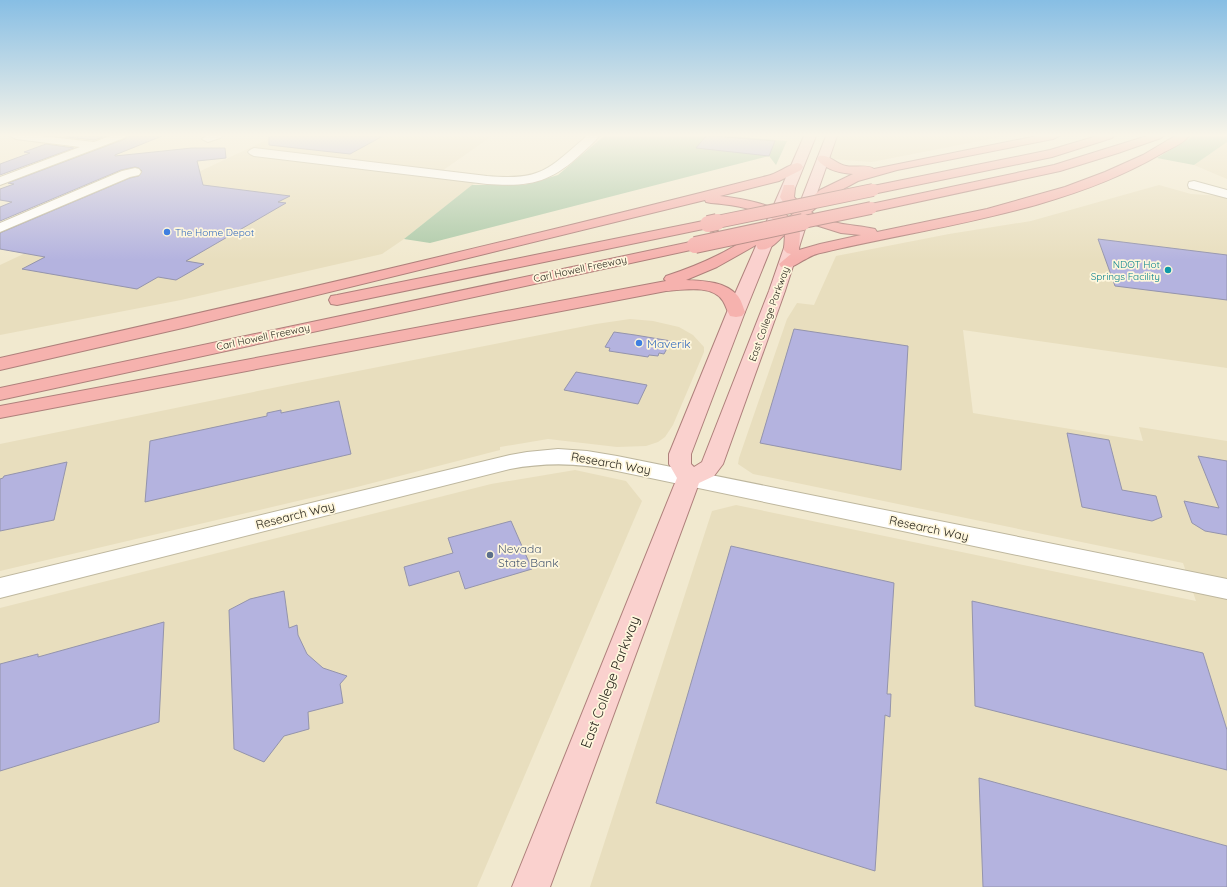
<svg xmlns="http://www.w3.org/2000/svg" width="1227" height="887" font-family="Quicksand,sans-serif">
  <rect width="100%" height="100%" fill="#f1e9cf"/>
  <g fill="#e8debe">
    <path d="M275 136H492L442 171 484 176 404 239 382 254 181 300 0 335V265Z"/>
    <path d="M838 136H1005L872 162 830 159Z"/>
    <path d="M1227 142V179L1194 165Z"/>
    <path d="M1159 185 1191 194 1221 196 1227 199V368L963 330 973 413 1143 441 1139 427 1227 441V887H590L712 511 736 505 1196 601 1183 563 753 474 738 464 739 458 787 319 797 303 814 305 836 256 949 234 1031 221Z"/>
    <path d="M630 319 653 321 679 327 693 335 704 347V352L673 425 665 437 658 442 646 446 617 447 548 439 500 447V450L357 487 0 571V444L297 383 596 324Z"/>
    <path d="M575 470 626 481 642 501 477 887H0V608L491 484Z"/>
  </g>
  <g fill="#acc9a7">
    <path d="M604 136H732L787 141 776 165 769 156 430 243 404 239 472 185H524L558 175Z"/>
    <path d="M1193 136H1227V142L1194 165 1157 158Z"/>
  </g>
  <g fill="#b4b3df" stroke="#9494ac">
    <path d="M70 136H106L94 140 66 137Z"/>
    <path d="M127 136H162L115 155V156L192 148H225L226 158 197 161 203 185 290 196 278 202 286 203 186 261 204 264 176 280 158 277 137 289 22 269 45 257 0 249V233L130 178 139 176 142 171 139 168 135 167 121 170 0 221V207L12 202 0 200V189L14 184 8 183 125 139Z"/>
    <path d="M269 136H383L350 154 269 145Z"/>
    <path d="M706 136H714L775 141 769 156 696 148Z"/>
    <path d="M46 144 74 148 0 175V164L30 153 24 152Z"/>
    <path d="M1098 239 1227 255V300L1115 286Z"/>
    <path d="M794 329 908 346 901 470 760 443Z"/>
    <path d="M614 332 635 335 671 341 664 354 659 353 658 356 649 355 648 357 609 351 610 348 605 347Z"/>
    <path d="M576 372 647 385 638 404 564 390Z"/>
    <path d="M339 401 351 454 145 502 150 441 267 416V413L281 410V413Z"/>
    <path d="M1067 433 1109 440 1122 490 1156 496 1162 517 1152 521 1082 507Z"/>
    <path d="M1198 456 1227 461V535L1205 531 1192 523 1184 501 1219 508Z"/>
    <path d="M67 462 54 520 0 531V479L3 478 4 476Z"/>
    <path d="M511 521 532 569 465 589 459 571 409 586 404 567 453 553 448 538Z"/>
    <path d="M731 546 894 583 887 694H891L890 717 885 715 875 871 656 803Z"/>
    <path d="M284 591 289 628 297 625 298 635 307 654 323 668 347 676 340 684 343 703 308 712 309 729 284 736 264 762 234 749 229 610 250 599Z"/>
    <path d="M972 601 1203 653 1227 730V770L975 706Z"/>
    <path d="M164 622 159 722 0 771V664L38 654V657Z"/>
    <path d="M979 778 1227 846V887H983Z"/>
  </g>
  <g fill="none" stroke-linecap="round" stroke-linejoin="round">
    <g stroke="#beb79e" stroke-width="2">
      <g id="minor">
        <path d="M10 136H42L94 142 110 136H126L124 138 0 185V177L80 147 16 139Z"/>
        <path d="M206 136H222L220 138 208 142 202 139Z"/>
        <path d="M587 136H599C594 143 587 148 581 154 550 183 529 187 487 184L254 156 250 154 248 152 250 150 254 148 487 176C542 181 548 169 587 136Z"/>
        <path d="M135 168 139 169 141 172 139 175 130 177 0 232V223L122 171Z"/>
        <path d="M1194 181 1227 190V198L1189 188 1188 185 1189 182Z"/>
        <path d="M558 449 587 451 617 456 1227 579V599L617 471C581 463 547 462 510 469L0 598V578L510 455 527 452Z"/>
      </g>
    </g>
    <g stroke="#ae807b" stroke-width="2">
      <path id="major" d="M804 136H816L745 312 691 454V464L694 467 702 462 769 291 796 213 826 136H837L810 213 785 291 723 464 714 476 699 483 550 887H512L677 478 669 464V454L727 312Z"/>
    </g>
    <g stroke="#ae807b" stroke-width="2">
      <g id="highway">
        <path d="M1037 136H1059L1053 139 897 170 858 181 830 196 811 212C830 226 854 224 875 229L877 232 987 209 1065 187 1105 172 1143 155 1175 136H1189C1183 144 1169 149 1161 154 1062 212 936 226 825 252 819 253 812 255 806 259 797 263 792 270 781 267L779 264 791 254 787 253 784 250 785 234C777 242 769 252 758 249L756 245 717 267 686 280C703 281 724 281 737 295 741 299 743 307 745 312L742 316 736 317 730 316C727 311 726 306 723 301 713 284 682 290 666 291L0 418V406L666 281 664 279 666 276C696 266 725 254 750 236 759 230 766 220 777 223L779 225 780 224C760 209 736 205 711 203L706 202 705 200 187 327 0 370V358C256 301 512 241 767 176 777 174 786 166 797 163L801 164 803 167 801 170 779 181 720 196C744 199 769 203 789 217L794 213 786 207 780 197 784 185H794L795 188 794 197 802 206 820 190 853 174C840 173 825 170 817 159L819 156C829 154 836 164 846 166 854 168 867 164 874 169ZM803 219 806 222 841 233 861 235 820 244 799 250 800 233 796 225Z"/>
        <path d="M1097 136H1114L1112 138 1052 157 873 194 868 193 866 190 868 187 873 186 1050 150Z"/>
        <path d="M1147 136H1163L1161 138 1118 153 1060 171 871 212 866 211 864 208 866 205 871 204 1054 165Z"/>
        <path d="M708 220 713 221 715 224 713 227 337 305 331 304 329 300 331 296 337 295Z"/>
        <path d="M695 241 700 242 702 245 700 248 0 400V388Z"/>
      </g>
    </g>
    <use href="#minor" fill="#fff" fill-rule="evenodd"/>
    <use href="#major" fill="#fad1ce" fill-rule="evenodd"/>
    <use href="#highway" fill="#f6b2ae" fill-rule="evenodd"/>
    <g stroke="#ae807b" stroke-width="14" stroke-linecap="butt">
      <g id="highway-bridge-far1">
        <path d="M712 223 873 190"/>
        <path d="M799 223 871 208"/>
      </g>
    </g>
    <g stroke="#ae807b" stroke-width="18" stroke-linecap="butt">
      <g id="highway-bridge">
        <path d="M708 224 717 222"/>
        <path d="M695 245 803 222"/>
      </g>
    </g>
    <use href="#highway-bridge-far1" stroke="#f6b2ae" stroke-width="12"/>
    <use href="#highway-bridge" stroke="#f6b2ae" stroke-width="16"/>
  </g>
  <linearGradient id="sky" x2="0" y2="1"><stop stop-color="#87bee4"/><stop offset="0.52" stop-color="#f9f5e9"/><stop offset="1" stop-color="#f9f5e9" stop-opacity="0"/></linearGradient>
  <rect width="1227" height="260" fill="url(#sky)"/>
  <g fill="#3f7fe0" stroke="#fef6dc" stroke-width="1.5">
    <circle cx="167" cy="232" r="4"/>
    <circle cx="639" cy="343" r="4"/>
  </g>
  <circle fill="#0f9aa8" stroke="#fef6dc" stroke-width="1.5" cx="1168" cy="270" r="4"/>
  <circle fill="#5c6f8a" stroke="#fef6dc" stroke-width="1.5" cx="490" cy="555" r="4"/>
  <g text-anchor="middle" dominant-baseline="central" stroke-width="3.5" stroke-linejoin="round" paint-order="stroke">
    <g font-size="10" fill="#366cbe" stroke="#fef6dc" text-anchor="start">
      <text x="175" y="232">The Home Depot</text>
    </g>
    <g font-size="10" fill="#0d838f" stroke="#fef6dc" text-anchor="end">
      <text x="1160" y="264">NDOT Hot<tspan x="1160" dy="12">Springs Facility</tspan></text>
    </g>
    <g font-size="10" fill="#27241b" stroke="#fef6dc">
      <text transform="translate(580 269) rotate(-12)">Carl Howell Freeway</text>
      <text transform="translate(769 314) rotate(-70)">East College Parkway</text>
      <text transform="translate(263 337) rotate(-12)">Carl Howell Freeway</text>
    </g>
    <g font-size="12" fill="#366cbe" stroke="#fef6dc" text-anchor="start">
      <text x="647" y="343">Maverik</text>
    </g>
    <g font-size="12" fill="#27241b" stroke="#fef6dc">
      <text transform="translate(611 463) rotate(10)">Research Way</text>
      <text transform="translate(295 515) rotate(-14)">Research Way</text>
      <text transform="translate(929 528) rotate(12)">Research Way</text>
    </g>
    <g font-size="12" fill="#4e5e75" stroke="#fef6dc" text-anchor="start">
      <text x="498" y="548">Nevada<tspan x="498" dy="14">State Bank</tspan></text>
    </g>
    <g font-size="14" fill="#27241b" stroke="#fef6dc">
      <text transform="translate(610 682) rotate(-69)">East College Parkway</text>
    </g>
  </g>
</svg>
